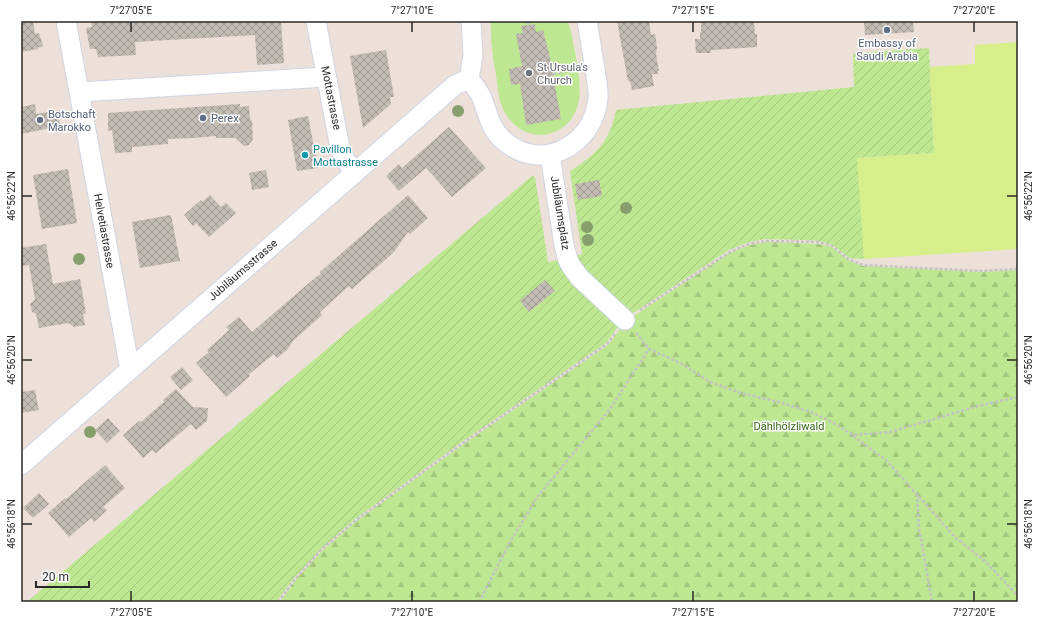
<svg xmlns="http://www.w3.org/2000/svg" width="1039" height="623" font-family="Roboto,sans-serif">
  <defs>
    <pattern id="forest-firs" width="22" height="20" patternUnits="userSpaceOnUse"><rect width="22" height="20" fill="#bde790"/><path d="M5 1l3.5 6h-7zM16 11l3.5 6h-7z" fill="#a2c67c"/></pattern>
    <pattern id="garden-furrows" width="10" height="10" patternUnits="userSpaceOnUse"><rect width="10" height="10" fill="#bde790"/><path d="M-1 1l2-2M0 10L10 0M9 11l2-2" fill="none" stroke="#a2c67c"/></pattern>
    <pattern id="building-cross-hatch" width="8" height="8" patternUnits="userSpaceOnUse"><rect width="8" height="8" fill="#c3bcb4"/><path d="M0 0l8 8M0 8l8-8" fill="none" stroke="#9e9992"/></pattern>
  </defs>
  <rect width="100%" height="100%" fill="#ece0d8"/>
  <path fill="#bde790" d="M491 21H567L571 30C574 48 582 83 579 100 572 140 523 148 504 111 498 100 498 87 496 75 493 57 490 40 491 21Z"/>
  <path fill="url(#forest-firs)" d="M765 242 819 244 832 247 848 260 862 266 980 272 1018 270V602H280L297 578 322 551 355 522 461 446 608 345 626 321 730 253 750 245Z"/>
  <path fill="url(#garden-furrows)" d="M929 48 934 153 858 158 864 259 849 258 833 245 819 241 804 240 765 239 749 242 729 250 624 319 606 343 459 444 354 520 321 549 295 577 276 602H27L532 176 535 177 548 262 582 254 570 171C595 156 611 140 616 110L854 87 853 53Z"/>
  <path fill="#d6ef8b" d="M1018 42V249L864 259 857 158 934 153 930 67 975 64V45Z"/>
  <g fill="url(#building-cross-hatch)">
    <path d="M21 21H33L35 34 39 33 43 46 37 48 38 49 21 52Z"/>
    <path d="M91 21H281L284 63 257 65 255 35 135 42 136 55 98 57 96 49H90L86 28 92 27Z"/>
    <path d="M617 21H649L651 35 655 34 657 47 656 54 659 71H657L658 74H652L654 86 632 90 630 81H628Z"/>
    <path d="M701 21H754L755 34H757V47L711 50V53H696L695 39H700V32H701Z"/>
    <path d="M864 21H913L914 32 865 35Z"/>
    <path d="M535 24 536 32 543 30 550 58 561 119 526 125 520 84 511 85 509 69 522 66 516 34 523 33 521 26Z"/>
    <path d="M386 50 394 97H390L391 104 363 128 350 56Z"/>
    <path d="M35 104 36 114 58 110 60 126 21 134V107Z"/>
    <path d="M240 104V107L249 106 250 119 252 121 253 139 249 145 244 146 235 138H216V136L193 138 168 139V144L132 147V152L115 153 112 130 108 131V113Z"/>
    <path d="M308 116 318 168 297 171 288 120Z"/>
    <path d="M449 127 486 168 452 197 426 168 399 191 386 176 399 164 402 168Z"/>
    <path d="M68 169 77 223 42 229 33 175Z"/>
    <path d="M266 170 269 187 252 190 249 173Z"/>
    <path d="M599 180 602 196 578 200 575 184Z"/>
    <path d="M210 195 221 207 226 203 236 213 209 237 196 223 193 226 184 215 201 200 202 202Z"/>
    <path d="M408 195 428 218 410 234 408 232 393 253 352 289 349 286 320 312 322 315 293 341 287 350 277 358 274 354 249 374 250 376 226 397 196 363 209 352 207 350 229 330 226 327 239 317 252 332 316 277 321 274 320 272Z"/>
    <path d="M171 215 180 261 140 268 132 222Z"/>
    <path d="M46 244 53 284 80 279 86 314H83L85 325 74 327 68 323 39 328 36 314 32 312 30 304 35 299 29 265 21 266V248Z"/>
    <path d="M545 280 555 291 529 312 520 301Z"/>
    <path d="M182 367 193 380 181 390 170 377Z"/>
    <path d="M176 389 193 407 208 408 207 421 196 430 191 424 156 453 152 450 143 458 123 435 139 421 141 422 151 413 164 402 163 400Z"/>
    <path d="M35 390 39 410 21 413V392Z"/>
    <path d="M108 418 120 431 107 443 95 430Z"/>
    <path d="M105 465 125 488 103 507 107 510 94 522 91 518 69 537 48 513 65 498 66 499Z"/>
    <path d="M39 493 49 504 33 518 23 508Z"/>
  </g>
  <g fill="none" stroke-linecap="round" stroke-linejoin="round">
    <g stroke="#ced5e3" stroke-width="21">
      <g id="minor">
        <path d="M66 21 130 370"/>
        <path d="M316 21 340 148 345 160 355 172"/>
        <path d="M471 21 473 55 469 79C473 84 478 90 481 96 488 112 489 127 502 139 539 174 593 147 598 99 599 89 596 79 595 69 592 53 590 37 587 21"/>
        <path d="M79 92 326 77"/>
        <path d="M550 155 564 245 568 260 571 266 580 278 625 320"/>
        <path d="M21 465 455 85 469 79"/>
      </g>
    </g>
    <g stroke="#c3c3c3" stroke-width="2.5" stroke-dasharray="3 2" stroke-linecap="butt">
      <path d="M528 21V24"/>
      <path d="M553 74 577 70"/>
      <path d="M640 310 730 252 749 244 765 241 819 242 832 246 848 259 863 265 980 271 1018 269"/>
      <path d="M636 333 649 349 682 364 710 382 744 394 779 402 811 412 832 422 853 435 890 432 978 406 1018 397"/>
      <path d="M853 436 886 460 955 537 986 562 1018 596"/>
      <path d="M917 494 919 528 932 602"/>
      <path d="M278 602 296 578 321 550 355 521 460 445 607 344 615 334"/>
      <path d="M479 602 510 542 538 496 610 409 649 349"/>
    </g>
    <use href="#minor" stroke="#fff" stroke-width="19"/>
  </g>
  <g fill="#879f6c">
    <circle cx="458" cy="111" r="6"/>
    <circle cx="626" cy="208" r="6"/>
    <circle cx="587" cy="227" r="6"/>
    <circle cx="588" cy="240" r="6"/>
    <circle cx="79" cy="259" r="6"/>
    <circle cx="90" cy="432" r="6"/>
  </g>
  <path fill="none" stroke="#282828" stroke-width="1.5" d="M131 22V32M412 22V32M693 22V32M974 22V32M22 196H32M1007 196H1017M22 360H32M1007 360H1017M22 524H32M1007 524H1017M131 591V601M412 591V601M693 591V601M974 591V601"/>
  <g fill="#5c6f8a" stroke="#fff" stroke-width="1.5">
    <circle cx="887" cy="30" r="4"/>
    <circle cx="203" cy="118" r="4"/>
    <circle cx="40" cy="120" r="4"/>
  </g>
  <circle fill="#6b7280" stroke="#fff" stroke-width="1.5" cx="529" cy="73" r="4"/>
  <circle fill="#0f9aa8" stroke="#fff" stroke-width="1.5" cx="305" cy="155" r="4"/>
  <g text-anchor="middle" dominant-baseline="central" stroke-width="3" stroke-linejoin="round" paint-order="stroke">
    <g font-size="11" fill="#4e5e75" stroke="#fff" text-anchor="start">
      <text x="887" y="43" text-anchor="middle">Embassy of<tspan x="887" dy="13">Saudi Arabia</tspan></text>
      <text x="48" y="114">Botschaft<tspan x="48" dy="13">Marokko</tspan></text>
      <text x="211" y="118">Perex</text>
    </g>
    <g font-size="11" fill="#5b616d" stroke="#fff" text-anchor="start">
      <text x="537" y="67">St Ursula's<tspan x="537" dy="13">Church</tspan></text>
    </g>
    <g font-size="11" fill="#282828" stroke="#fff">
      <text transform="translate(331 98) rotate(79)">Mottastrasse</text>
      <text transform="translate(560 213) rotate(81)">Jubiläumsplatz</text>
      <text transform="translate(104 231) rotate(80)">Helvetiastrasse</text>
      <text transform="translate(243 270) rotate(-41)">Jubiläumsstrasse</text>
    </g>
    <g font-size="11" fill="#0d838f" stroke="#fff" text-anchor="start">
      <text x="313" y="149">Pavillon<tspan x="313" dy="13">Mottastrasse</tspan></text>
    </g>
    <g font-size="11" fill="#356914" stroke="#fff">
      <text x="789" y="426">Dählhölzliwald</text>
    </g>
  </g>
  <rect width="1039" height="623" fill="none" stroke="#ffffff" stroke-width="44"/>
  <path d="M36 581v6h53v-6" fill="none" stroke="#282828" stroke-width="2"/>
  <text x="42" y="581" font-size="12" fill="#282828" stroke="#ffffff" stroke-width="3" paint-order="stroke">20 m</text>
  <rect x="22" y="22" width="995" height="579" fill="none" stroke="#282828" stroke-width="1.5"/>
  <g font-size="10" text-anchor="middle" fill="#282828">
    <text x="131" y="14">7°27'05"E</text>
    <text x="412" y="14">7°27'10"E</text>
    <text x="693" y="14">7°27'15"E</text>
    <text x="974" y="14">7°27'20"E</text>
    <text transform="translate(11 196) rotate(-90)" y="4">46°56'22"N</text>
    <text transform="translate(1028 196) rotate(-90)" y="4">46°56'22"N</text>
    <text transform="translate(11 360) rotate(-90)" y="4">46°56'20"N</text>
    <text transform="translate(1028 360) rotate(-90)" y="4">46°56'20"N</text>
    <text transform="translate(11 524) rotate(-90)" y="4">46°56'18"N</text>
    <text transform="translate(1028 524) rotate(-90)" y="4">46°56'18"N</text>
    <text x="131" y="616">7°27'05"E</text>
    <text x="412" y="616">7°27'10"E</text>
    <text x="693" y="616">7°27'15"E</text>
    <text x="974" y="616">7°27'20"E</text>
  </g>
</svg>
